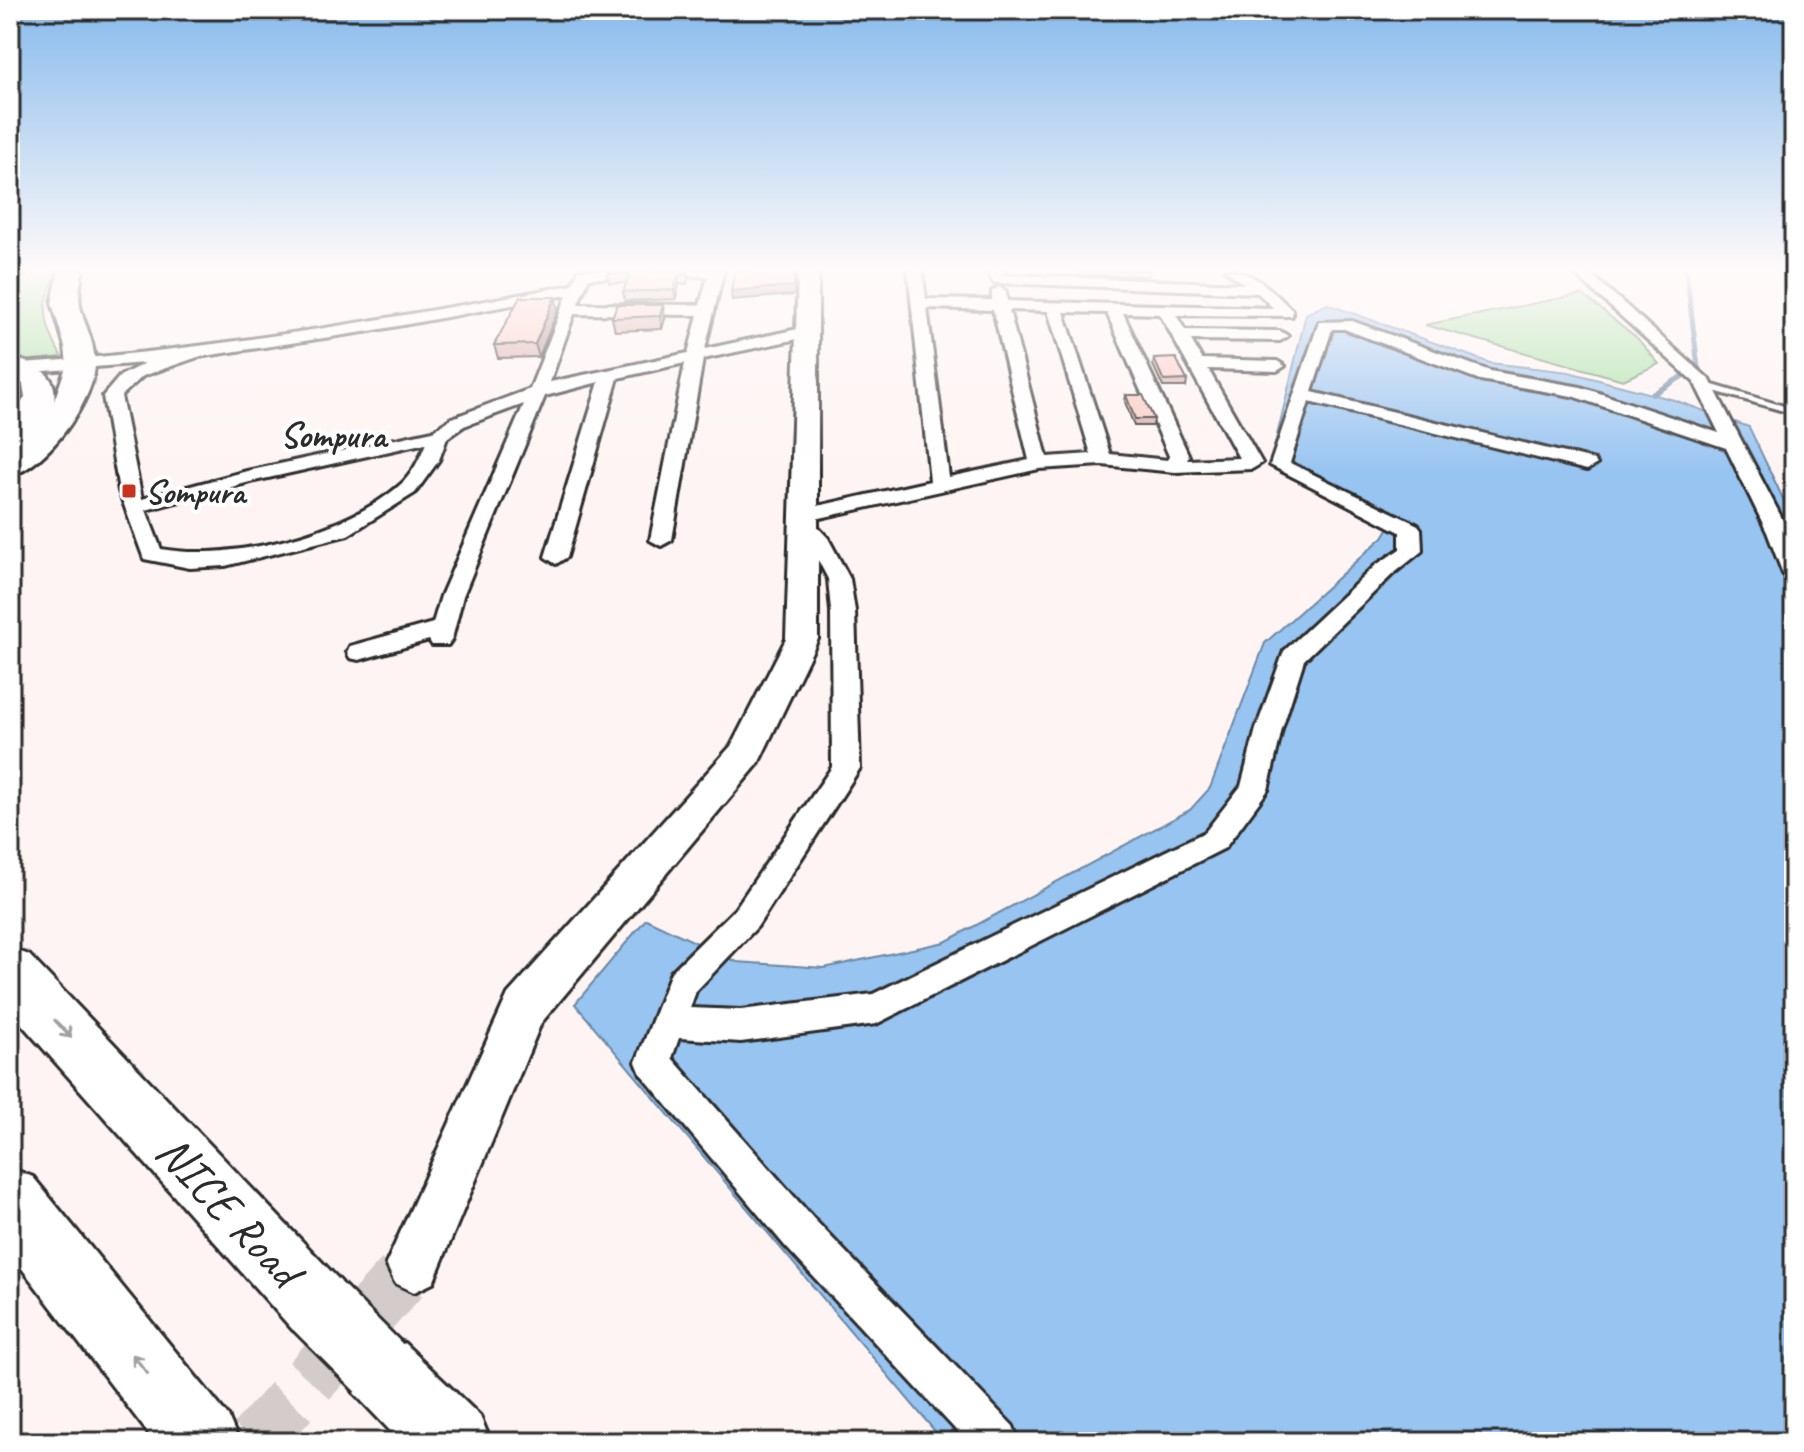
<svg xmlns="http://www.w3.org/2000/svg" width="1804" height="1452" font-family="Caveat,sans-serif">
  <rect width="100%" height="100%" fill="#fef4f3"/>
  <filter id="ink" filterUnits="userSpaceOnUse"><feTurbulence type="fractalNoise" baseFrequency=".0125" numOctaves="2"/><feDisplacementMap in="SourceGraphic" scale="16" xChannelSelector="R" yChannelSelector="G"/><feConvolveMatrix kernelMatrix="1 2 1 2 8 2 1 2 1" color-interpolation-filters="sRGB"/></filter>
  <g filter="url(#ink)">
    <g fill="#a8e0a4" stroke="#6a8668" stroke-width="2">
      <path d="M35 270H60C38 300 44 327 62 357L23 361 10 357V282Z"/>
      <path d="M1582 294 1637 338 1659 364 1623 380 1425 325Z"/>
    </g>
    <path fill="#97c4f1" stroke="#6c87a2" stroke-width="2" d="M1327 304 1490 363 1569 372 1674 400 1749 427 1794 522V1442H944L575 1004 646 919 737 962 824 968 945 942 1190 810 1210 788 1265 643 1383 537 1393 521 1270 465 1306 314Z"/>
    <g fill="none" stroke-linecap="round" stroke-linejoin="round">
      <path stroke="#6c87a2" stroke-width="5" d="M1653 394 1698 367 1686 270"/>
      <path stroke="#d4cccb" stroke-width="55" stroke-dasharray="55 28" stroke-linecap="butt" d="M254 1442 414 1264"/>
      <g stroke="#2b2b2b" stroke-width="6">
        <path id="lane" d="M1700 383H1706L1794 409V414L1700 387Z"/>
      </g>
      <g stroke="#2b2b2b" stroke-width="6">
        <g id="street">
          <path d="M579 270H724L705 349 807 327 815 332 807 337 703 359 672 540 661 546 650 540 685 363 618 378 567 557 556 564 545 557 599 382 545 396 463 596 452 639 448 645H432L429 640 359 660 350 658 347 652 350 646 433 623 441 596 524 404 464 426 447 438 439 460 415 493 348 535 225 566 190 568 144 559 119 491 103 396 120 376 145 363 20 373 12 368 20 363C206 351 389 319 572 285ZM708 276 700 305 578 304 589 278ZM567 295 530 389 452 418 433 431 247 471 142 499 121 396 143 376 198 357 370 331ZM574 314 698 315 688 353 550 382ZM426 443C420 458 412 475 400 485 346 533 231 562 161 549L146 510 250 482Z"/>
          <path d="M908 270H922L926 299 992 300V291L999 287 1006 291 1007 301 1273 308 1258 293 998 283 993 282 988 270H1002L1004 275 1244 284 1225 270C1254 270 1272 291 1292 310V316L1176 315 1185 330 1280 331 1288 336 1280 341 1191 340 1202 359 1277 361 1285 366 1277 371 1208 369 1262 463 1252 469 1175 472 1102 465 1039 469 811 520 828 538 850 579 855 611 860 768 757 927 696 991 690 1008 741 1010 873 994 1205 832 1241 786 1256 729 1284 651 1376 565 1400 549V532L1270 465 1319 322 1352 321 1490 371 1581 387 1719 433 1694 382 1570 270H1586L1710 380 1789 532 1794 546V581L1783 574 1767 532 1726 448 1572 396 1480 380 1344 329H1332L1312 392 1594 460 1597 464 1587 470 1309 402 1290 463 1418 525 1421 529 1422 551 1392 575 1304 660 1282 729 1268 790 1225 848 876 1024 741 1042 679 1038 672 1058 813 1218 1013 1426 1019 1442H967L785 1246 641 1074 636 1062 671 972 735 909 832 767 831 611 828 579 808 541 794 524 797 519 794 515 804 509 930 481ZM927 308 993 310 1029 460 949 477ZM1009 310 1048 311 1091 454 1047 457ZM1064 312 1107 313 1169 456 1168 460 1110 454ZM1123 313 1160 314 1239 458 1187 460 1189 456Z"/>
        </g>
      </g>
      <g stroke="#2b2b2b" stroke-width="6">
        <path id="secondary" d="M798 270H818V639L758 764 541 1023 433 1283 414 1292 395 1283 386 1264 508 994 731 746 786 639Z"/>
      </g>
      <g stroke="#2b2b2b" stroke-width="6">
        <g id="highway">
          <path d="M10 270H28L25 275 10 280Z"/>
          <path d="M59 270H83C71 317 92 321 95 361 97 398 46 467 10 476V450L16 444 10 445V421L25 397 23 384 10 376V357C33 363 59 373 54 401L67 364 65 347 52 303Z"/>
          <path d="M10 948 29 955 341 1282 352 1306 341 1330 317 1341 293 1330 10 1011Z"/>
          <path d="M10 1168 33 1177 228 1416 239 1442H155L10 1253Z"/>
          <path d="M379 1332 404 1343 480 1416 491 1442H401L354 1393 343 1368 354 1343Z"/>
        </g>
      </g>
      <use href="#lane" fill="#fff" fill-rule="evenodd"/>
      <use href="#street" fill="#fff" fill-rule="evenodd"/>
      <use href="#secondary" fill="#fff" fill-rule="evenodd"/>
      <use href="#highway" fill="#fff" fill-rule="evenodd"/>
      <g stroke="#2b2b2b" stroke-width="73" stroke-linecap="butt">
        <path id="highway-bridge" d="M317 1306 379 1368"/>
      </g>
      <use href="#highway-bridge" stroke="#fff" stroke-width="67"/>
    </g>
    <g fill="#d7aea7" stroke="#2b2b2b" stroke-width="2">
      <path d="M687 270 688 279 687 284H679L676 299 625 301 623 292 627 283H609L607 274Z"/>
      <path d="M1079 270H1149L1148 276 1080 275Z"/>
      <path d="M617 305 665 318 662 329 615 331 612 318Z"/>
      <path d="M558 309 539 357 498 358 494 345Z"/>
      <path d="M1154 359 1187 380 1186 387H1163L1153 365Z"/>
      <path d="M1126 395 1154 419 1153 426H1134L1125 402Z"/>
    </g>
    <g fill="#af8d88" stroke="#2b2b2b" stroke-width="2">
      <path d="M795 270 794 295 732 300 731 291Z"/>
      <path d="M678 275 679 284 676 299 674 290Z"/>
      <path d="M555 297 558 309 539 357 535 344Z"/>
      <path d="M663 305 665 318 662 329 660 316Z"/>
    </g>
    <g fill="#facac2" stroke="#2b2b2b" stroke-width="2">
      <path d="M687 270 686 275H678L674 290 623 292 630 274H607L608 272Z"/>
      <path d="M735 270H794V286L731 291Z"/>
      <path d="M520 297H555L535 344 494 345Z"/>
      <path d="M617 305H663L660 316 612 318Z"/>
      <path d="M1176 358 1187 380 1164 381 1154 359Z"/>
      <path d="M1126 395H1143L1154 419H1135Z"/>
    </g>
    <defs><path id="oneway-shaft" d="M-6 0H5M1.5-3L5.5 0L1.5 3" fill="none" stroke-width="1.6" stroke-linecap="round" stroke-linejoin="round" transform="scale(2)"/></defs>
    <g stroke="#a0a0a0">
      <use href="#oneway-shaft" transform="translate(63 1029) rotate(47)"/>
      <use href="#oneway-shaft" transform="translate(140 1364) rotate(-128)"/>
    </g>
  </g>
  <linearGradient id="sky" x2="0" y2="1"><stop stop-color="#87baec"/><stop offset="0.57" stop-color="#fffafa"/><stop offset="1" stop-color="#fffafa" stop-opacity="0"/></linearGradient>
  <rect width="1804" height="473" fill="url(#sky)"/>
  <rect fill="#c8321e" stroke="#fff" stroke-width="3" x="121" y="483" width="16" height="16" rx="4"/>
  <g text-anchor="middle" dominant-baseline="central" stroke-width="8" stroke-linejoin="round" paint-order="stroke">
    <g font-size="34" font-weight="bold" fill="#2b2b2b" stroke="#fff" text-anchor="start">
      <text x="145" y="491">Sompura</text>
    </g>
    <g font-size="36" font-weight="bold" fill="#2b2b2b" stroke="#fff">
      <text x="333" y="435">Sompura</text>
    </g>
    <g font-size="48" fill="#2b2b2b" stroke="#fff">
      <text transform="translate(229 1210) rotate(47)">NICE Road</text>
    </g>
  </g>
  <rect width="1804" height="1452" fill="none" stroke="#fff" stroke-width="40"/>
  <rect x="20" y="20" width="1764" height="1412" fill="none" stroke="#2b2b2b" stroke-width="3" filter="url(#ink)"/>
</svg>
